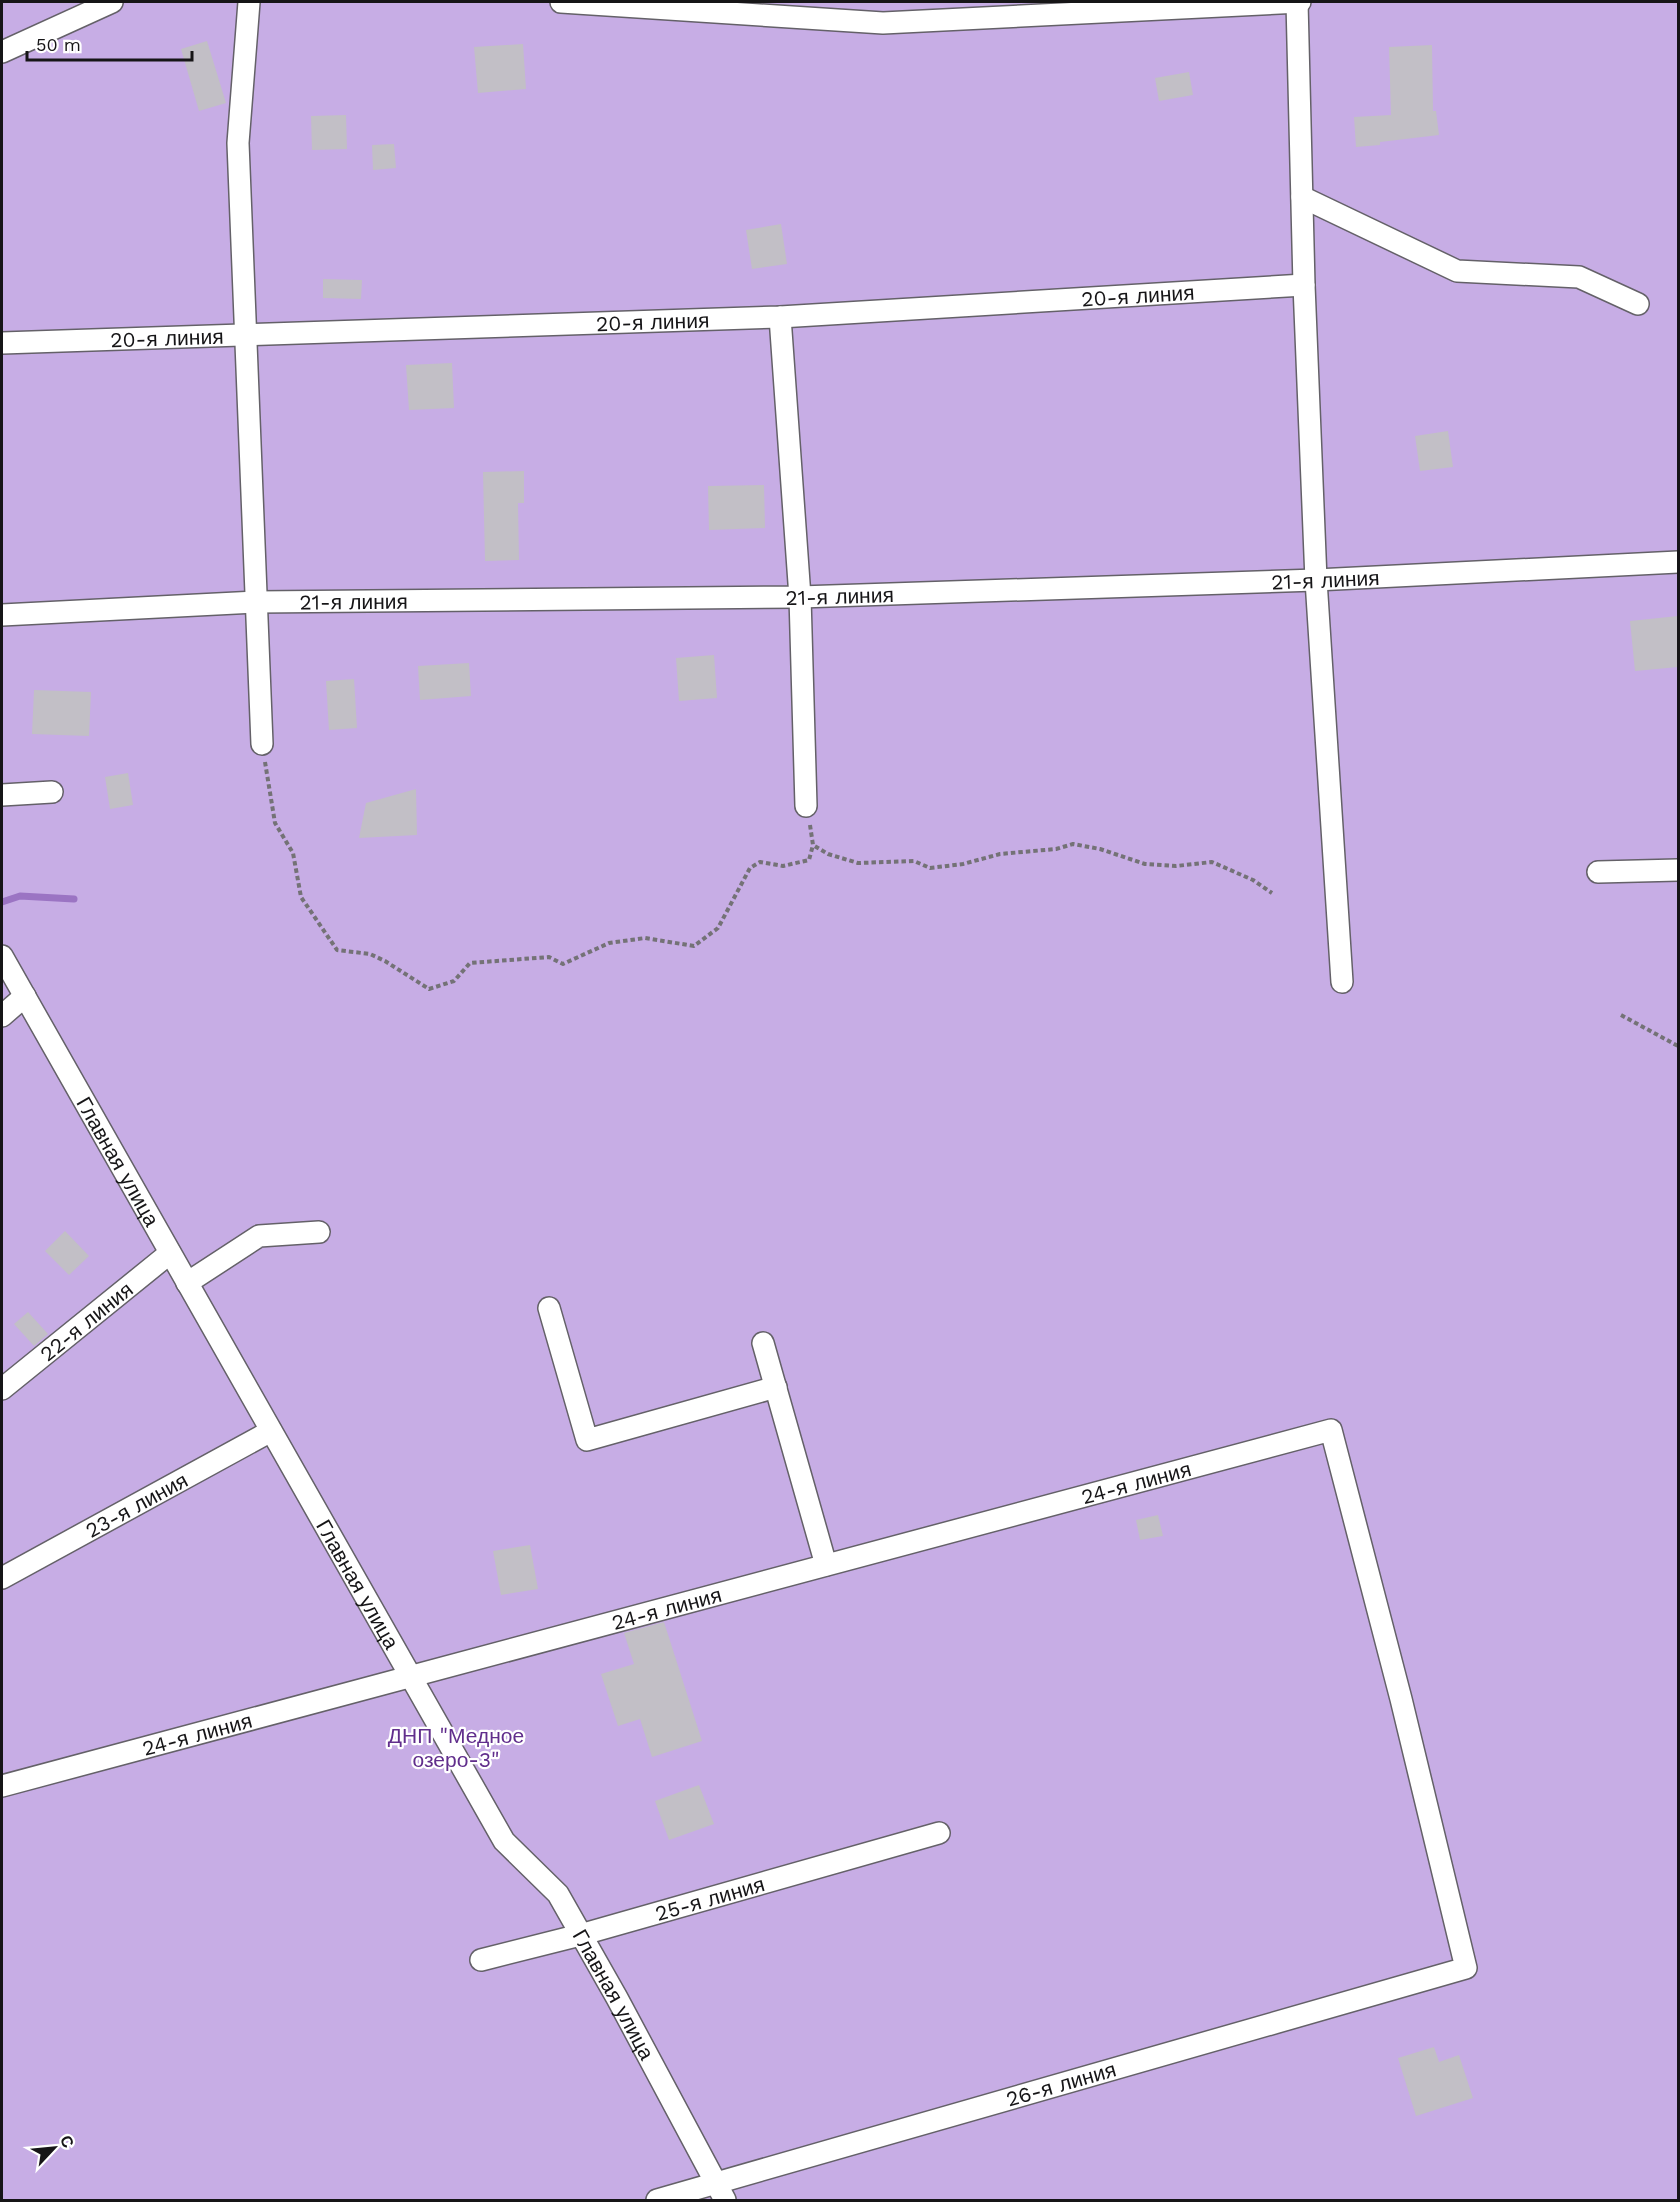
<svg xmlns="http://www.w3.org/2000/svg" width="1680" height="2202" font-family="'Work Sans',sans-serif">
  <rect width="100%" height="100%" fill="#e0dde4"/>
  <rect fill="#c7ade5" x="2" y="2" width="1676" height="2198"/>
  <g fill="none" stroke-linecap="round" stroke-linejoin="round">
    <path stroke="#9b74c3" stroke-width="7" d="M2 902 20 896 74 899"/>
  </g>
  <g fill="#c2bfc6">
    <path d="M207 41 226 103 199 111 181 49Z"/>
    <path d="M523 44 526 89 478 93 474 47Z"/>
    <path d="M1432 45 1433 111H1436L1439 135 1380 142V145L1356 147 1354 117 1391 115 1389 47Z"/>
    <path d="M1189 72 1193 95 1159 101 1155 78Z"/>
    <path d="M346 115 347 149 312 150 311 116Z"/>
    <path d="M394 144 396 168 373 170 372 145Z"/>
    <path d="M781 224 787 264 752 269 746 230Z"/>
    <path d="M323 279 362 280 361 299 323 298Z"/>
    <path d="M452 363 454 408 409 410 406 365Z"/>
    <path d="M1448 431 1453 467 1420 471 1415 436Z"/>
    <path d="M524 471V503H518L519 560 485 561 483 472Z"/>
    <path d="M764 485 765 528 709 530 708 486Z"/>
    <path d="M1678 616V667L1635 671 1630 621Z"/>
    <path d="M714 655 717 698 679 701 676 658Z"/>
    <path d="M469 663 471 696 420 700 418 666Z"/>
    <path d="M354 679 357 728 329 730 326 681Z"/>
    <path d="M34 690 91 692 89 736 32 734Z"/>
    <path d="M128 773 133 805 110 809 105 777Z"/>
    <path d="M416 789 417 835 359 838 366 803Z"/>
    <path d="M65 1231 89 1256 69 1275 45 1251Z"/>
    <path d="M28 1312 48 1334 34 1346 14 1324Z"/>
    <path d="M1158 1515 1163 1536 1140 1540 1136 1520Z"/>
    <path d="M530 1545 538 1589 501 1595 493 1551Z"/>
    <path d="M664 1622 702 1741 652 1757 640 1719 618 1726 601 1674 634 1664 624 1633Z"/>
    <path d="M699 1785 714 1824 669 1840 655 1801Z"/>
    <path d="M1434 2047 1439 2062 1459 2055 1473 2098 1416 2116 1398 2058Z"/>
  </g>
  <g fill="none" stroke-linecap="round" stroke-linejoin="round">
    <g stroke="#646168" stroke-width="24">
      <g id="minor">
        <path d="M249 2 238 143 262 744"/>
        <path d="M561 2 883 23 1300 2"/>
        <path d="M1297 2 1304 285 1316 580 1342 982"/>
        <path d="M2 52 112 2"/>
        <path d="M1302 197 1457 271 1579 277 1638 304"/>
        <path d="M780 317 800 597 806 806"/>
        <path id="s1" d="M2 343 780 317 1304 285"/>
        <path id="s2" d="M2 615 256 602 800 597 1316 580 1678 562"/>
        <path d="M2 795 52 792"/>
        <path d="M1598 872 1678 870"/>
        <path id="s3" d="M2 956 504 1841 558 1894 617 1998 725 2200"/>
        <path d="M2 1016 25 996"/>
        <path d="M187 1283 259 1236 319 1232"/>
        <path d="M549 1308 587 1440 776 1387"/>
        <path d="M763 1343 826 1565"/>
        <path id="s4" d="M2 1389 170 1253"/>
        <path id="s5" d="M2 1578 271 1431"/>
        <path id="s6" d="M2 1786 1331 1430 1401 1699 1466 1968 657 2200"/>
        <path id="s7" d="M481 1960 580 1935 939 1833"/>
      </g>
    </g>
    <g stroke="#747276" stroke-width="4" stroke-dasharray="4.5 3" stroke-linecap="butt">
      <path d="M265 762 275 823 293 853 301 897 337 950 370 954 385 961 429 989 454 981 470 963 549 957 563 964 609 943 645 938 694 946 718 928 750 868 760 862 783 866 809 860 813 845"/>
      <path d="M810 825 813 845 828 854 858 863 914 861 930 868 963 864 1000 854 1056 849 1073 844 1100 849 1145 864 1176 866 1212 862 1253 880 1272 893"/>
      <path d="M1621 1015 1678 1046"/>
    </g>
    <use href="#minor" stroke="#fff" stroke-width="21"/>
  </g>
  <g text-anchor="middle" dominant-baseline="central" stroke-width="4.5" stroke-linejoin="round" paint-order="stroke">
    <g font-size="21" fill="#161517" stroke="#fff">
      <text stroke="none"><textPath href="#s1" startOffset="1137">20-я линия</textPath></text>
      <text stroke="none"><textPath href="#s1" startOffset="651">20-я линия</textPath></text>
      <text stroke="none"><textPath href="#s1" startOffset="165">20-я линия</textPath></text>
      <text stroke="none"><textPath href="#s2" startOffset="1324">21-я линия</textPath></text>
      <text stroke="none"><textPath href="#s2" startOffset="838">21-я линия</textPath></text>
      <text stroke="none"><textPath href="#s2" startOffset="352">21-я линия</textPath></text>
      <text stroke="none"><textPath href="#s3" startOffset="236">Главная улица</textPath></text>
      <text stroke="none"><textPath href="#s4" startOffset="108">22-я линия</textPath></text>
      <text stroke="none"><textPath href="#s6" startOffset="1174">24-я линия</textPath></text>
      <text stroke="none"><textPath href="#s5" startOffset="153">23-я линия</textPath></text>
      <text stroke="none"><textPath href="#s3" startOffset="722">Главная улица</textPath></text>
      <text stroke="none"><textPath href="#s6" startOffset="688">24-я линия</textPath></text>
      <text stroke="none"><textPath href="#s6" startOffset="202">24-я линия</textPath></text>
      <text stroke="none"><textPath href="#s7" startOffset="237">25-я линия</textPath></text>
      <text stroke="none"><textPath href="#s3" startOffset="1208">Главная улица</textPath></text>
      <text transform="translate(1061 2084) rotate(-16)">26-я линия</text>
    </g>
    <g font-size="21" fill="#612e8c" stroke="#fff">
      <text x="456" y="1735">ДНП "Медное<tspan x="456" dy="24">озеро-3"</tspan></text>
    </g>
  </g>
  <rect width="1680" height="2202" fill="none" stroke="#161517" stroke-width="6"/>
  <g transform="translate(54 2148) rotate(64)" stroke="#ffffff" stroke-width="4.5" paint-order="stroke">
  <path d="M0-4.5L10 22L0 15L-10 22Z" fill="#161517"/>
  <text y="-9" font-size="16" font-weight="bold" text-anchor="middle" fill="#161517">С</text>
  </g>
  <path d="M27 51v9h165v-9" fill="none" stroke="#161517" stroke-width="3"/>
  <text x="36" y="51" font-size="18" fill="#161517" stroke="#ffffff" stroke-width="4.5" paint-order="stroke">50 m</text>
</svg>
